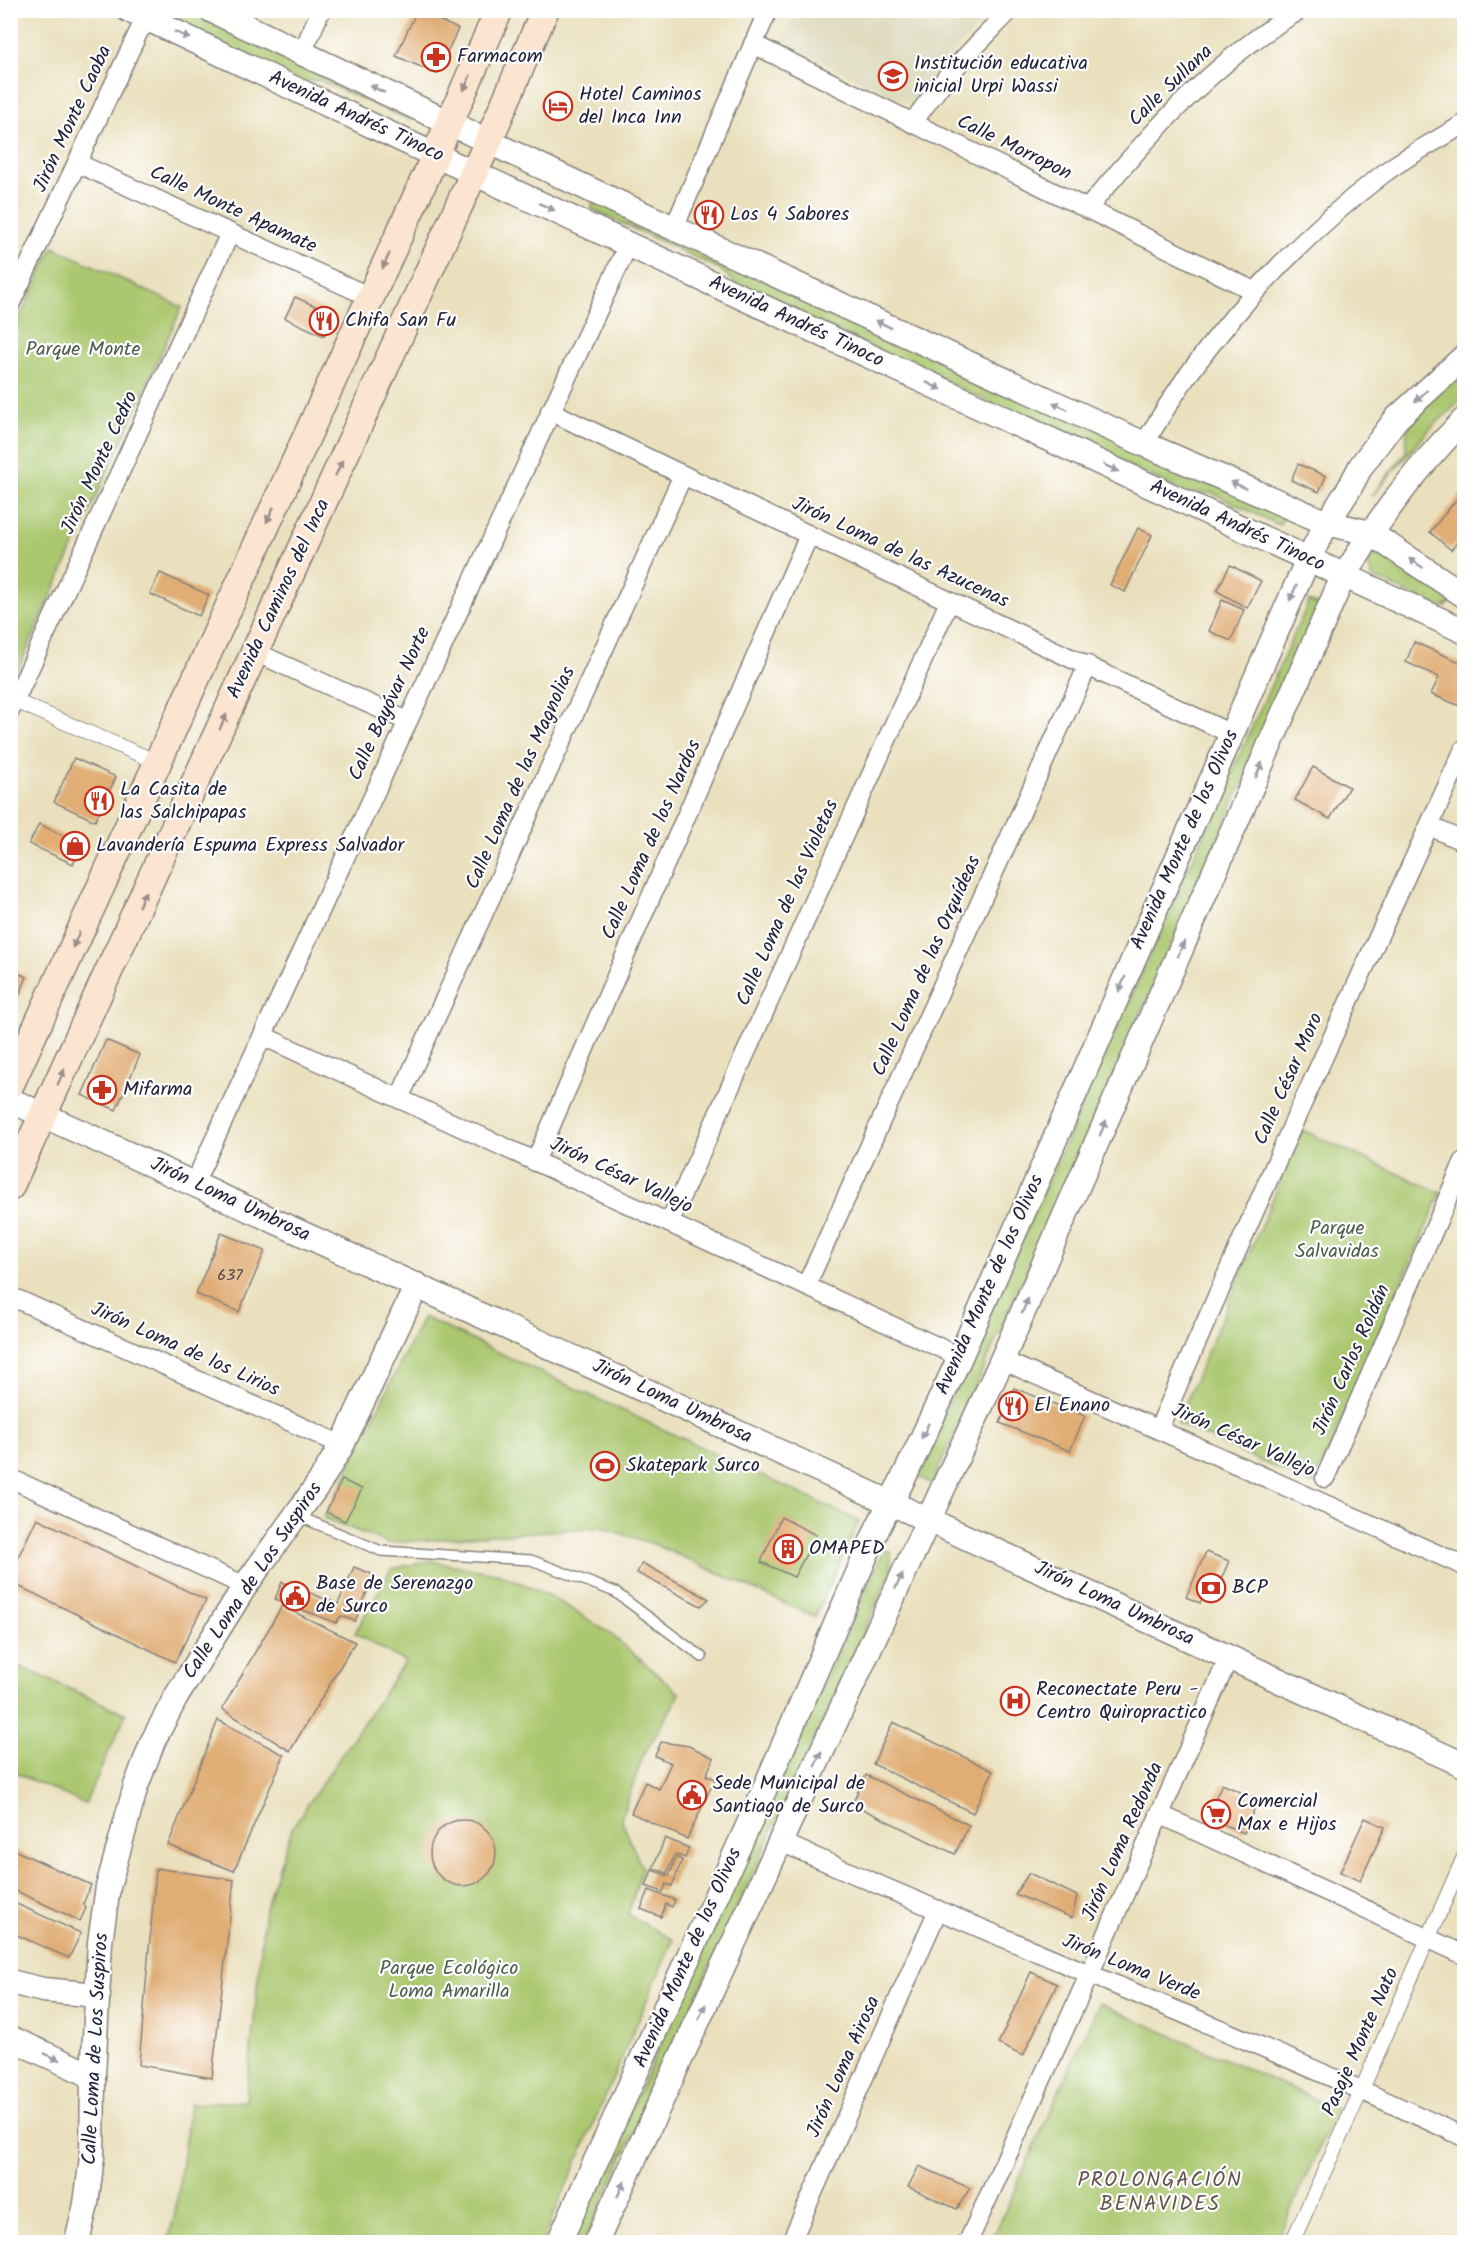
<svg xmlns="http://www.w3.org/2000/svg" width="1475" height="2253" font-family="Kalam,sans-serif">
  <rect width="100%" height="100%" fill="#fff"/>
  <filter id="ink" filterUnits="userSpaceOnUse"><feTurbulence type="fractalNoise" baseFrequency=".0167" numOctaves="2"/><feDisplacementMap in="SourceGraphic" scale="12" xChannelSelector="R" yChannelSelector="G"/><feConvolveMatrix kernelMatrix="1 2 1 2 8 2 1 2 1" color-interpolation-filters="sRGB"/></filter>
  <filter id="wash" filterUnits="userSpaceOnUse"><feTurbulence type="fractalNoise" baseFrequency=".008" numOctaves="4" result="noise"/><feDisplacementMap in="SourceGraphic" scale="24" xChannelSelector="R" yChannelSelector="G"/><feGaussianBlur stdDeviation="1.35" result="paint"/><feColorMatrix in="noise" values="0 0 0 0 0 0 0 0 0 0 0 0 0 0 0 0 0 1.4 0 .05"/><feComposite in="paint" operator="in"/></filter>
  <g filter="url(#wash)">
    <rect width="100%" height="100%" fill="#eae0bd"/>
    <path fill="#d9d5b5" d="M795 11V10L992 11 958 47 911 104 781 43Z"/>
    <g fill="#abc86f" stroke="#667555" stroke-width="1.5">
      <path d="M130 11H203L414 111 410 120 319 80 289 83Z"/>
      <path d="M595 198 1286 515 1279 525 1212 493H1187L738 286 720 269 591 209Z"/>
      <path d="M53 247 182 307 11 685V336Z"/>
      <path d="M1464 374V398L1430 429 1371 497 1406 452 1407 429 1433 398Z"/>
      <path d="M1380 554 1452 600 1446 607 1435 606 1371 576 1368 560Z"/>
      <path d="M1309 601 1321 606 932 1484 916 1475Z"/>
      <path d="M1302 1130 1441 1193 1313 1485 1177 1423Z"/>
      <path d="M423 1317 859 1521 815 1617 656 1545 601 1527 388 1543 324 1518Z"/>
      <path d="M884 1550 891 1552V1572L584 2242H571Z"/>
      <path d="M431 1561 500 1574 552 1597 608 1632 680 1694 643 1756 621 1819 642 1868 628 1915 673 1940 542 2242H167L175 2214 190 2104 246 2101 265 1908 293 1826 405 1662 355 1633 391 1569Z"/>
      <path d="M12 1663 126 1714 85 1804 11 1771Z"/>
      <path d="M1099 2003 1337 2109 1276 2242H991Z"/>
    </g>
    <g id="blocks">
      <g fill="#e0ad75">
        <path d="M417 10 458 29 437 74 396 56Z"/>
        <path d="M295 297 333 314 324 336 285 318Z"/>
        <path d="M1298 464 1326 476 1319 492 1291 480Z"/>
        <path d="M1464 490V534L1451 550 1430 532Z"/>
        <path d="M1138 528 1152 535 1125 592 1110 585Z"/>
        <path d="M1230 565 1261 581 1247 608 1217 591Z"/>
        <path d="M160 573 209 595 199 616 150 594Z"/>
        <path d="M1222 600 1244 610 1231 641 1209 631Z"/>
        <path d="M1414 642 1464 664V694L1460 706 1431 694 1439 677 1406 662Z"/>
        <path d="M74 758 116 777 95 821 54 802Z"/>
        <path d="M1313 767 1349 787 1330 819 1295 800Z"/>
        <path d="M39 824 83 845 73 864 29 844Z"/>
        <path d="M10 970 27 977 19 996 10 992Z"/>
        <path d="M106 1040 140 1055 116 1110 82 1095Z"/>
        <path d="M221 1233 265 1251 239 1312 196 1294Z"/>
        <path d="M1014 1388 1085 1416 1070 1451 1000 1423Z"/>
        <path d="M342 1480 362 1489 345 1521 326 1512Z"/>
        <path d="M781 1517 816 1535 794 1577 761 1562Z"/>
        <path d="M37 1518 206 1600 175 1662 10 1582V1574Z"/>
        <path d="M1206 1552 1229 1561 1211 1602 1202 1598 1200 1603 1186 1597Z"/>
        <path d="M642 1563 709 1599 701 1606 637 1573Z"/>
        <path d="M354 1567 374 1575 355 1621 341 1616 336 1623 275 1599 282 1582 338 1604Z"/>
        <path d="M282 1606 355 1642 290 1751 222 1709Z"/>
        <path d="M218 1720 284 1755 234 1871 168 1845Z"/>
        <path d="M893 1722 993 1771 973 1813 873 1764Z"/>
        <path d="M661 1742 689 1746 714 1758 706 1775 715 1779 687 1839 631 1813 645 1782 659 1789 671 1763 655 1756Z"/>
        <path d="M866 1775 969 1825 955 1854 852 1804Z"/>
        <path d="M1222 1784 1258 1800 1244 1833 1207 1817Z"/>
        <path d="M1365 1818 1385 1827 1360 1881 1340 1872Z"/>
        <circle cx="463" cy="1853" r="33"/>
        <path d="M665 1838 689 1848 685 1858 675 1854 667 1873 653 1868Z"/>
        <path d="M10 1848 91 1885 83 1904 86 1908 80 1921 10 1888Z"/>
        <path d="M676 1857 682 1860 672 1886 666 1884 663 1892 646 1886 652 1870 669 1876Z"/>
        <path d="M156 1868 234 1880 212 2078 139 2065Z"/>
        <path d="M1029 1873 1077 1896 1072 1918 1015 1894Z"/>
        <path d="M649 1890 675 1900 672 1907 666 1904 661 1917 641 1909Z"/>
        <path d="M10 1901 81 1933 69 1958 10 1932Z"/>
        <path d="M1031 1972 1057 1984 1023 2056 998 2044Z"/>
        <path d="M919 2166 970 2188 957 2209 908 2187Z"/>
      </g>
    </g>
  </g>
  <g filter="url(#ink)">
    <use href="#blocks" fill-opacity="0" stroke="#86817c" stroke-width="1.5"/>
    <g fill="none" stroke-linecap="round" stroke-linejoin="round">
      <g stroke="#86817c" stroke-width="12">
        <path id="service" d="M298 1516 381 1551 531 1560 615 1592 702 1657"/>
      </g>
      <g stroke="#86817c" stroke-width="16">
        <g id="pedestrian">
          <path d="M15 701 157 762"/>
          <path d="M1292 2242 1362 2089 1464 1857"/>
        </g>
      </g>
      <g stroke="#86817c" stroke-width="21">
        <g id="minor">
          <path d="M753 44 1254 291"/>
          <path d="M302 53 321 10"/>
          <path d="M912 123 949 74 1010 10"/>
          <path d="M77 163 370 297"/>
          <path d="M1087 209C1149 135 1215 59 1300 10"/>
          <path d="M674 228 768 10"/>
          <path d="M10 305 139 31 149 20"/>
          <path d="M550 411C776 521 1004 626 1231 734"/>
          <path d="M1144 444C1158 421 1172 397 1188 375 1243 299 1308 231 1383 174 1408 155 1438 140 1464 124"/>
          <path d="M255 652 407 721"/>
          <path d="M10 711 230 233"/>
          <path d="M1430 826 1464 842"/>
          <path d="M263 1036 960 1357"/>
          <path d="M399 1099 683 475"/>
          <path d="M535 1162 809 535"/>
          <path d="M194 1184 628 245"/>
          <path d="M669 1223 949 602"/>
          <path d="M806 1286 1088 665"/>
          <path d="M10 1296 342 1445"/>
          <path d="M1002 1360 1464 1566"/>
          <path d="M1159 1428 1293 1124 1464 749"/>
          <path d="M10 1478 245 1586"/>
          <path d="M1325 1478 1464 1161"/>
          <path d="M1159 1814 1464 1955"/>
          <path d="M781 1842C1007 1943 1239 2032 1464 2137"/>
          <path d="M791 2242 938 1910"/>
          <path d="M968 2242 1089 1975 1229 1657"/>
        </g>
      </g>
      <g stroke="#86817c" stroke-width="27">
        <g id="tertiary">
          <path d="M129 10 413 145 1464 631"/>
          <path d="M211 10 593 191 1144 444 1327 523 1370 533 1464 595"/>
          <path d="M10 1100 1464 1765"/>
          <path d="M10 1982 43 1990 98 1995"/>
          <path d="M10 2038 93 2076"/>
          <path d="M77 2242 86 2204 92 2157 93 2076 100 1942 108 1887 136 1786 153 1741 176 1697 245 1586 319 1483 342 1445 417 1285"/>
          <path d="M559 2242 762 1795 878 1527 907 1471 960 1357 1308 559 1327 523 1349 489 1361 466 1396 419 1464 357"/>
          <path d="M596 2242 1002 1360 1338 588C1372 527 1415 469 1464 420"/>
        </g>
      </g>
      <g stroke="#86817c" stroke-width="30">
        <g id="secondary">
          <path d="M10 1085 426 176 499 10"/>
          <path d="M10 1187 488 142 545 10"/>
        </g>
      </g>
      <use href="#service" stroke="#fff" stroke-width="9"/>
      <use href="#pedestrian" stroke="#fff" stroke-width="14"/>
      <use href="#minor" stroke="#fff" stroke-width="18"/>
      <use href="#tertiary" stroke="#fff" stroke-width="24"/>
      <use href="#secondary" stroke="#fce5d0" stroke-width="27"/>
    </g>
    <defs><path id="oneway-solid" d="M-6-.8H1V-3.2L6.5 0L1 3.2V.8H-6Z" transform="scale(1.5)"/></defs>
    <g fill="#9c9ca7">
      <use href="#oneway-solid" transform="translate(182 35) rotate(25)"/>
      <use href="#oneway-solid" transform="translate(377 89) rotate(-154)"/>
      <use href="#oneway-solid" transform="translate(547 207) rotate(25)"/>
      <use href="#oneway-solid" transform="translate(883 324) rotate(-155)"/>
      <use href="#oneway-solid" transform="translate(934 386) rotate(25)"/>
      <use href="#oneway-solid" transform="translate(1421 396) rotate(137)"/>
      <use href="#oneway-solid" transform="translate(1060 406) rotate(-155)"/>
      <use href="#oneway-solid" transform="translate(1111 468) rotate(25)"/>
      <use href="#oneway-solid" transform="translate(1238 485) rotate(-157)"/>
      <use href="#oneway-solid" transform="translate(1416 563) rotate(-147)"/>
      <use href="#oneway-solid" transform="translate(1293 593) rotate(114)"/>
      <use href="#oneway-solid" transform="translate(1259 770) rotate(-67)"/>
      <use href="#oneway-solid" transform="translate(1181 949) rotate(-67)"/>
      <use href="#oneway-solid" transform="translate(1122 984) rotate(114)"/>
      <use href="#oneway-solid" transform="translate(1103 1128) rotate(-67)"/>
      <use href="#oneway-solid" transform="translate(1025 1306) rotate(-67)"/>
      <use href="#oneway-solid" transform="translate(925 1431) rotate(115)"/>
      <use href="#oneway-solid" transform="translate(899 1581) rotate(-65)"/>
      <use href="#oneway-solid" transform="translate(818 1759) rotate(-66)"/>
      <use href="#oneway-solid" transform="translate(702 2012) rotate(-65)"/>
      <use href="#oneway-solid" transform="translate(52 2057) rotate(25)"/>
      <use href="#oneway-solid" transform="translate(621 2189) rotate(-65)"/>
    </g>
    <g fill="#9a8d8d">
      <use href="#oneway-solid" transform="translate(467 83) rotate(114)"/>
      <use href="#oneway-solid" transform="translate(386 261) rotate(115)"/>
      <use href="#oneway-solid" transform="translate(339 468) rotate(-65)"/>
      <use href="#oneway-solid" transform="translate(270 515) rotate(115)"/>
      <use href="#oneway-solid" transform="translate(223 722) rotate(-66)"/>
      <use href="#oneway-solid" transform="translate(142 899) rotate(-66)"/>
      <use href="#oneway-solid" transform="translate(76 940) rotate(114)"/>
      <use href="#oneway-solid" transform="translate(61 1077) rotate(-66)"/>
    </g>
  </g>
  <defs>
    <g id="pharmacy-ring" transform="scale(1.5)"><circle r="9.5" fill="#fff" stroke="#c8321e" stroke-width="1.5"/><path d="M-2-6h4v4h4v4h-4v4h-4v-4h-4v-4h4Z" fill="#c8321e"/></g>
    <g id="school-ring" transform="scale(1.5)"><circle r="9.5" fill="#fff" stroke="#c8321e" stroke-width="1.5"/><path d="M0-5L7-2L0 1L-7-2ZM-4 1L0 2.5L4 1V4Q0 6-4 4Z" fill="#c8321e"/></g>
    <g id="hotel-ring" transform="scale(1.5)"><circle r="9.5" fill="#fff" stroke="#c8321e" stroke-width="1.5"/><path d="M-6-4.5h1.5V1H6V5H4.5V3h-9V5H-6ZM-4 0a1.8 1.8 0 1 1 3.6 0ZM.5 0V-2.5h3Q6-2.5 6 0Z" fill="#c8321e"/></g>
    <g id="restaurant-ring" transform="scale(1.5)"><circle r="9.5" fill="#fff" stroke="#c8321e" stroke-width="1.5"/><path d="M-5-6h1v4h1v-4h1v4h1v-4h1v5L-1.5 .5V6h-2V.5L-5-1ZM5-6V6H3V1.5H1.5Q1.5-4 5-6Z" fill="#c8321e"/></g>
    <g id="shop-ring" transform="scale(1.5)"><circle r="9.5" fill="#fff" stroke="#c8321e" stroke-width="1.5"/><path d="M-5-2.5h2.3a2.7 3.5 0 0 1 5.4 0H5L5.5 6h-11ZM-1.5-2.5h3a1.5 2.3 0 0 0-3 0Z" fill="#c8321e"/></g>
    <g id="stadium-ring" transform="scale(1.5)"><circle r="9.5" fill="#fff" stroke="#c8321e" stroke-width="1.5"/><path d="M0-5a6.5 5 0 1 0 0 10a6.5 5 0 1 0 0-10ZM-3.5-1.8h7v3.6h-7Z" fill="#c8321e"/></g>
    <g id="building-ring" transform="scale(1.5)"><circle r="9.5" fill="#fff" stroke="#c8321e" stroke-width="1.5"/><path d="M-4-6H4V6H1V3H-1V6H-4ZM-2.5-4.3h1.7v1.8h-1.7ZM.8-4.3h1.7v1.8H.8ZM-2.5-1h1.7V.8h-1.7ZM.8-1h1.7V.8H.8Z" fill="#c8321e"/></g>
    <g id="bank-ring" transform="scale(1.5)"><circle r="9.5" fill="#fff" stroke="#c8321e" stroke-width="1.5"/><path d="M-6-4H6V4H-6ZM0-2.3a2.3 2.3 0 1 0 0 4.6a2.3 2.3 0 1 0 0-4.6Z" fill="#c8321e"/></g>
    <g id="civic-ring" transform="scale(1.5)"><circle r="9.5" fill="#fff" stroke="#c8321e" stroke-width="1.5"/><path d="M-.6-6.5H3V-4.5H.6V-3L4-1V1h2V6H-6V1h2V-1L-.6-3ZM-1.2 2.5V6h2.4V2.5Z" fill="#c8321e"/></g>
    <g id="hospital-ring" transform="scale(1.5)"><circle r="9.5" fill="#fff" stroke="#c8321e" stroke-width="1.5"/><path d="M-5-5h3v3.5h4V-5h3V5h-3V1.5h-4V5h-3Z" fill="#c8321e"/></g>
    <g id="supermarket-ring" transform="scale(1.5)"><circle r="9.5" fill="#fff" stroke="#c8321e" stroke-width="1.5"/><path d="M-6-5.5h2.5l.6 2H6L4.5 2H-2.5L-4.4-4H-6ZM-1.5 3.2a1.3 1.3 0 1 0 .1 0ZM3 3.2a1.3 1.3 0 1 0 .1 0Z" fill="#c8321e"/></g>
  </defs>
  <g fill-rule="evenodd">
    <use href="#pharmacy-ring" x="436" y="57"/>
    <use href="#school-ring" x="893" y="76"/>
    <use href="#hotel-ring" x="558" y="106"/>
    <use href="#restaurant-ring" x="709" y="215"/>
    <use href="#restaurant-ring" x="324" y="321"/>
    <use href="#restaurant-ring" x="99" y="801"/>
    <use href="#shop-ring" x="75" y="846"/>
    <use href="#pharmacy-ring" x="102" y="1090"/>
    <use href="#restaurant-ring" x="1013" y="1406"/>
    <use href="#stadium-ring" x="605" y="1466"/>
    <use href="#building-ring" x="788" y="1549"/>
    <use href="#bank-ring" x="1211" y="1588"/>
    <use href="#civic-ring" x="295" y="1596"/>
    <use href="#hospital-ring" x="1015" y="1701"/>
    <use href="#civic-ring" x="692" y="1795"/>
    <use href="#supermarket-ring" x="1216" y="1814"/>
  </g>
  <g text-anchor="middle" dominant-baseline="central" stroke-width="4.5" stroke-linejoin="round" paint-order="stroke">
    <g font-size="16" fill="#52454a">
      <text x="230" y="1275">637</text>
    </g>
    <g font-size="20" fill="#22223b" stroke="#fff" text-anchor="start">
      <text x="457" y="57">Farmacom</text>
      <text x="914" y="64">Institución educativa<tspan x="914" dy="23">inicial Urpi Wassi</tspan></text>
      <text x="579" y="95">Hotel Caminos<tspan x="579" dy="23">del Inca Inn</tspan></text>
      <text x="730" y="215">Los 4 Sabores</text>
      <text x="345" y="321">Chifa San Fu</text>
      <text x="120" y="790">La Casita de<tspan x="120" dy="23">las Salchipapas</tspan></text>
      <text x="96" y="846">Lavandería Espuma Express Salvador</text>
      <text x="123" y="1090">Mifarma</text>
      <text x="1034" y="1406">El Enano</text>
      <text x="626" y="1466">Skatepark Surco</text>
      <text x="809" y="1549">OMAPED</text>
      <text x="316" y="1584">Base de Serenazgo<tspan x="316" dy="23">de Surco</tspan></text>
      <text x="1232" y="1588">BCP</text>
      <text x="1036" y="1690">Reconectate Peru -<tspan x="1036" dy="23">Centro Quiropractico</tspan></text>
      <text x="713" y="1784">Sede Municipal de<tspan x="713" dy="23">Santiago de Surco</tspan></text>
      <text x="1237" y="1802">Comercial<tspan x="1237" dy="23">Max e Hijos</tspan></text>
    </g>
    <g font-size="20" fill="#22223b" stroke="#fff">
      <text transform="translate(1171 86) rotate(-44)">Calle Sullana</text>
      <text transform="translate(356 117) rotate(25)">Avenida Andrés Tinoco</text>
      <text transform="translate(73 119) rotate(-65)">Jirón Monte Caoba</text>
      <text transform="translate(1014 148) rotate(26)">Calle Morropon</text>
      <text transform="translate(233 210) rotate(25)">Calle Monte Apamate</text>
      <text transform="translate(796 322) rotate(25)">Avenida Andrés Tinoco</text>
      <text transform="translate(100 463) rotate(-65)">Jirón Monte Cedro</text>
      <text transform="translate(1237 526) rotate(25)">Avenida Andrés Tinoco</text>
      <text transform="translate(900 553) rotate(25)">Jirón Loma de las Azucenas</text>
      <text transform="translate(279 599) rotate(-65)">Avenida Caminos del Inca</text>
      <text transform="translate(390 704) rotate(-65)">Calle Bayóvar Norte</text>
      <text transform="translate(521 778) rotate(-66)">Calle Loma de las Magnolias</text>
      <text transform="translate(652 840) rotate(-66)">Calle Loma de los Nardos</text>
      <text transform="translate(1185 840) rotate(-66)">Avenida Monte de los Olivos</text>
      <text transform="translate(788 903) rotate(-66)">Calle Loma de las Violetas</text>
      <text transform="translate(927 966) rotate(-66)">Calle Loma de las Orquídeas</text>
      <text transform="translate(1289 1079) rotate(-66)">Calle César Moro</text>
      <text transform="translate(621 1176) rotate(25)">Jirón César Vallejo</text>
      <text transform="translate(230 1200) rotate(25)">Jirón Loma Umbrosa</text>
      <text transform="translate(990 1285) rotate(-66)">Avenida Monte de los Olivos</text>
      <text transform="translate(185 1350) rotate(24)">Jirón Loma de los Lirios</text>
      <text transform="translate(1352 1360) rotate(-66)">Jirón Carlos Roldán</text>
      <text transform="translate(672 1402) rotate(25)">Jirón Loma Umbrosa</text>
      <text transform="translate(1243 1441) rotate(24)">Jirón César Vallejo</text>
      <text transform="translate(253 1581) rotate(-56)">Calle Loma de Los Suspiros</text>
      <text transform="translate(1114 1604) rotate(25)">Jirón Loma Umbrosa</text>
      <text transform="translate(1123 1842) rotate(-66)">Jirón Loma Redonda</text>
      <text transform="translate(688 1958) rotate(-66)">Avenida Monte de los Olivos</text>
      <text transform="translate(1131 1968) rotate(22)">Jirón Loma Verde</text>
      <text transform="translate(1361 2042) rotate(-66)">Pasaje Monte Nato</text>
      <text transform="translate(96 2049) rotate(-87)">Calle Loma de Los Suspiros</text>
      <text transform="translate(844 2067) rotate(-66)">Jirón Loma Airosa</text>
    </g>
    <g font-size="20" fill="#525c4d" stroke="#fff">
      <text x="83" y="350">Parque Monte</text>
      <text x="1337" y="1229">Parque<tspan x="1337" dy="23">Salvavidas</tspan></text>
      <text x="449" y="1969">Parque Ecológico<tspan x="449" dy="23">Loma Amarilla</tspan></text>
    </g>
    <g font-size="21" letter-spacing="1.5" fill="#64534f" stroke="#fff">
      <text x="1160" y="2180">PROLONGACIÓN<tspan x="1160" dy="24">BENAVIDES</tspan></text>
    </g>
  </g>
  <rect width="1475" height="2253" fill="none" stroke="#fff" stroke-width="36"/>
</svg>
